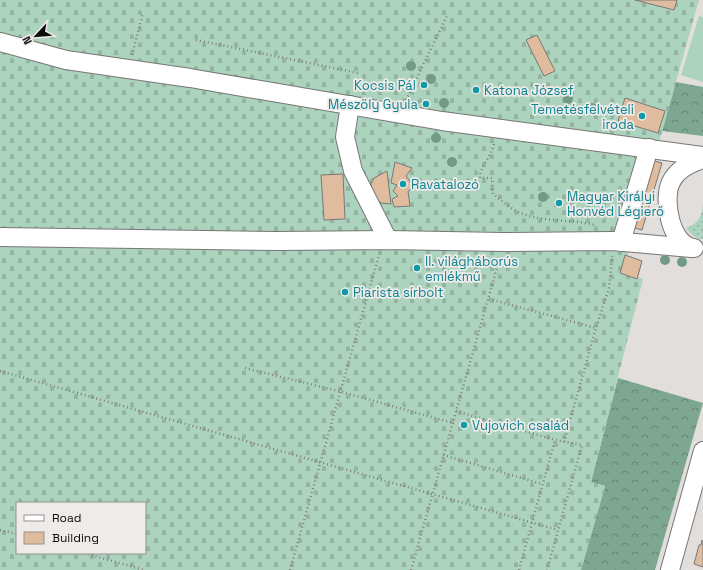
<svg xmlns="http://www.w3.org/2000/svg" width="703" height="570" font-family="'Space Grotesk',sans-serif">
  <defs>
    <pattern id="grass-dots" width="8" height="8" patternUnits="userSpaceOnUse"><rect width="8" height="8" fill="#acd3bd"/><path d="M2 2h.1M6 6h.1" fill="none" stroke="#93b4a1" stroke-width="1.8" stroke-linecap="round"/></pattern>
    <pattern id="forest-crowns" width="20" height="18" patternUnits="userSpaceOnUse"><rect width="20" height="18" fill="#7da790"/><path d="M2 6a3 3 0 1 1 6 0M12 15a3 3 0 1 1 6 0" fill="none" stroke="#658674"/></pattern>
    <pattern id="cemetery-stones" width="16" height="16" patternUnits="userSpaceOnUse"><rect width="16" height="16" fill="#acd3bd"/><path d="M2 7V4a2 2 0 0 1 4 0v3zM10 15v-3a2 2 0 0 1 4 0v3z" fill="#93b4a1"/></pattern>
  </defs>
  <rect width="100%" height="100%" fill="#e1dedc"/>
  <path fill="url(#grass-dots)" d="M703 204V239C695 239 691 234 686 228 698 224 702 217 703 204Z"/>
  <g fill="url(#forest-crowns)">
    <path d="M676 82 703 87V136L662 131Z"/>
    <path d="M618 378 703 403 655 570H581L605 486 591 482Z"/>
  </g>
  <path fill="url(#cemetery-stones)" fill-rule="evenodd" d="M0 0H699L627 256 642 261 638 277 643 279 591 482 605 486 581 570H0ZM17 503H145V553H17Z"/>
  <path fill="#acd3bd" d="M699 16 703 17V82L681 75Z"/>
  <g fill="#e0bc9f" stroke="#7a7876">
    <path d="M635 0H677L674 10Z"/>
    <path d="M537 35 555 71 544 76 526 40Z"/>
    <path d="M625 98 665 111 658 133 618 121Z"/>
    <path d="M651 160 662 163 642 230 631 227Z"/>
    <path d="M395 162 412 168 406 176 414 187 408 191 410 206 394 207 392 199 398 196 393 191 397 185 391 183Z"/>
    <path d="M387 171 391 204 381 203 373 197 371 184 374 178Z"/>
    <path d="M343 174 345 219 324 220 321 175Z"/>
    <path d="M625 255 642 261 637 279 620 273Z"/>
    <path d="M702 540 703 541V567L694 564 699 545H701Z"/>
  </g>
  <g fill="none" stroke-linecap="round" stroke-linejoin="round">
    <g stroke="#787674" stroke-width="20">
      <g id="minor">
        <path d="M0 42 66 60 190 78 442 121 703 156"/>
        <path d="M350 105 345 137 353 171 388 240"/>
        <path d="M0 237 277 241 388 240 503 242 613 241 691 248"/>
        <path d="M621 242 649 148"/>
        <path d="M694 248C671 246 662 200 671 182 677 169 690 163 703 159"/>
        <path d="M670 570 703 451"/>
      </g>
    </g>
    <g stroke="#817f7e" stroke-width="2.5" stroke-dasharray="1 3" stroke-linecap="butt">
      <path d="M196 40 358 73"/>
      <path d="M132 55 143 13"/>
      <path d="M406 100 447 16"/>
      <path d="M494 144C491 158 480 165 480 178H492L493 194C500 199 506 205 513 209 537 224 569 218 595 225"/>
      <path d="M489 299 596 328"/>
      <path d="M245 368 342 392 453 423"/>
      <path d="M0 371 558 530"/>
      <path d="M456 411 555 440 582 445 547 570"/>
      <path d="M564 442 596 328 609 288 612 256"/>
      <path d="M443 455 542 484"/>
      <path d="M0 530 17 534"/>
      <path d="M84 553 144 570"/>
      <path d="M290 570 379 255"/>
      <path d="M411 570 500 257"/>
      <path d="M519 570 555 440"/>
    </g>
    <use href="#minor" stroke="#fff" stroke-width="18"/>
  </g>
  <g fill="#739987">
    <circle cx="411" cy="66" r="5"/>
    <circle cx="431" cy="79" r="5"/>
    <circle cx="568" cy="99" r="5"/>
    <circle cx="444" cy="103" r="5"/>
    <circle cx="414" cy="105" r="5"/>
    <circle cx="592" cy="108" r="5"/>
    <circle cx="436" cy="138" r="5"/>
    <circle cx="452" cy="162" r="5"/>
    <circle cx="543" cy="197" r="5"/>
    <circle cx="665" cy="260" r="5"/>
    <circle cx="682" cy="262" r="5"/>
  </g>
  <g fill="#0f9aa8" stroke="#eeebe9" stroke-width="1.5">
    <circle cx="424" cy="85" r="4"/>
    <circle cx="476" cy="90" r="4"/>
    <circle cx="426" cy="104" r="4"/>
    <circle cx="642" cy="116" r="4"/>
    <circle cx="403" cy="184" r="4"/>
    <circle cx="559" cy="203" r="4"/>
    <circle cx="417" cy="268" r="4"/>
    <circle cx="345" cy="292" r="4"/>
    <circle cx="464" cy="425" r="4"/>
  </g>
  <g text-anchor="middle" dominant-baseline="central" stroke-width="3.5" stroke-linejoin="round" paint-order="stroke">
    <g font-size="13" fill="#0d838f" stroke="#eeebe9" text-anchor="start">
      <text x="416" y="85" text-anchor="end">Kocsis Pál</text>
      <text x="484" y="90">Katona József</text>
      <text x="418" y="104" text-anchor="end">Mészöly Gyula</text>
      <text x="634" y="109" text-anchor="end">Temetésfelvételi<tspan x="634" dy="15">iroda</tspan></text>
      <text x="411" y="184">Ravatalozó</text>
      <text x="567" y="196">Magyar Királyi<tspan x="567" dy="15">Honvéd Légierő</tspan></text>
      <text x="425" y="261">II. világháborús<tspan x="425" dy="15">emlékmű</tspan></text>
      <text x="353" y="292">Piarista sírbolt</text>
      <text x="472" y="425">Vujovich család</text>
    </g>
  </g>
  <rect x="16" y="502" width="130" height="52" fill="#eeebe9" stroke="#949291"/>
  <rect x="24" y="515" width="20" height="6" fill="#ffffff" stroke="#949291"/>
  <text x="52" y="522" font-size="12" fill="#0d0c0c">Road</text>
  <rect x="24" y="532" width="20" height="12" fill="#e0bc9f" stroke="#949291"/>
  <text x="52" y="542" font-size="12" fill="#0d0c0c">Building</text>
  <g transform="translate(36 36) rotate(244)" stroke="#eeebe9" stroke-width="3" paint-order="stroke">
  <path d="M0-3L7 15L0 10L-7 15Z" fill="#0d0c0c"/>
  <text y="-6" font-size="11" font-weight="bold" text-anchor="middle" fill="#0d0c0c">N</text>
  </g>
</svg>
